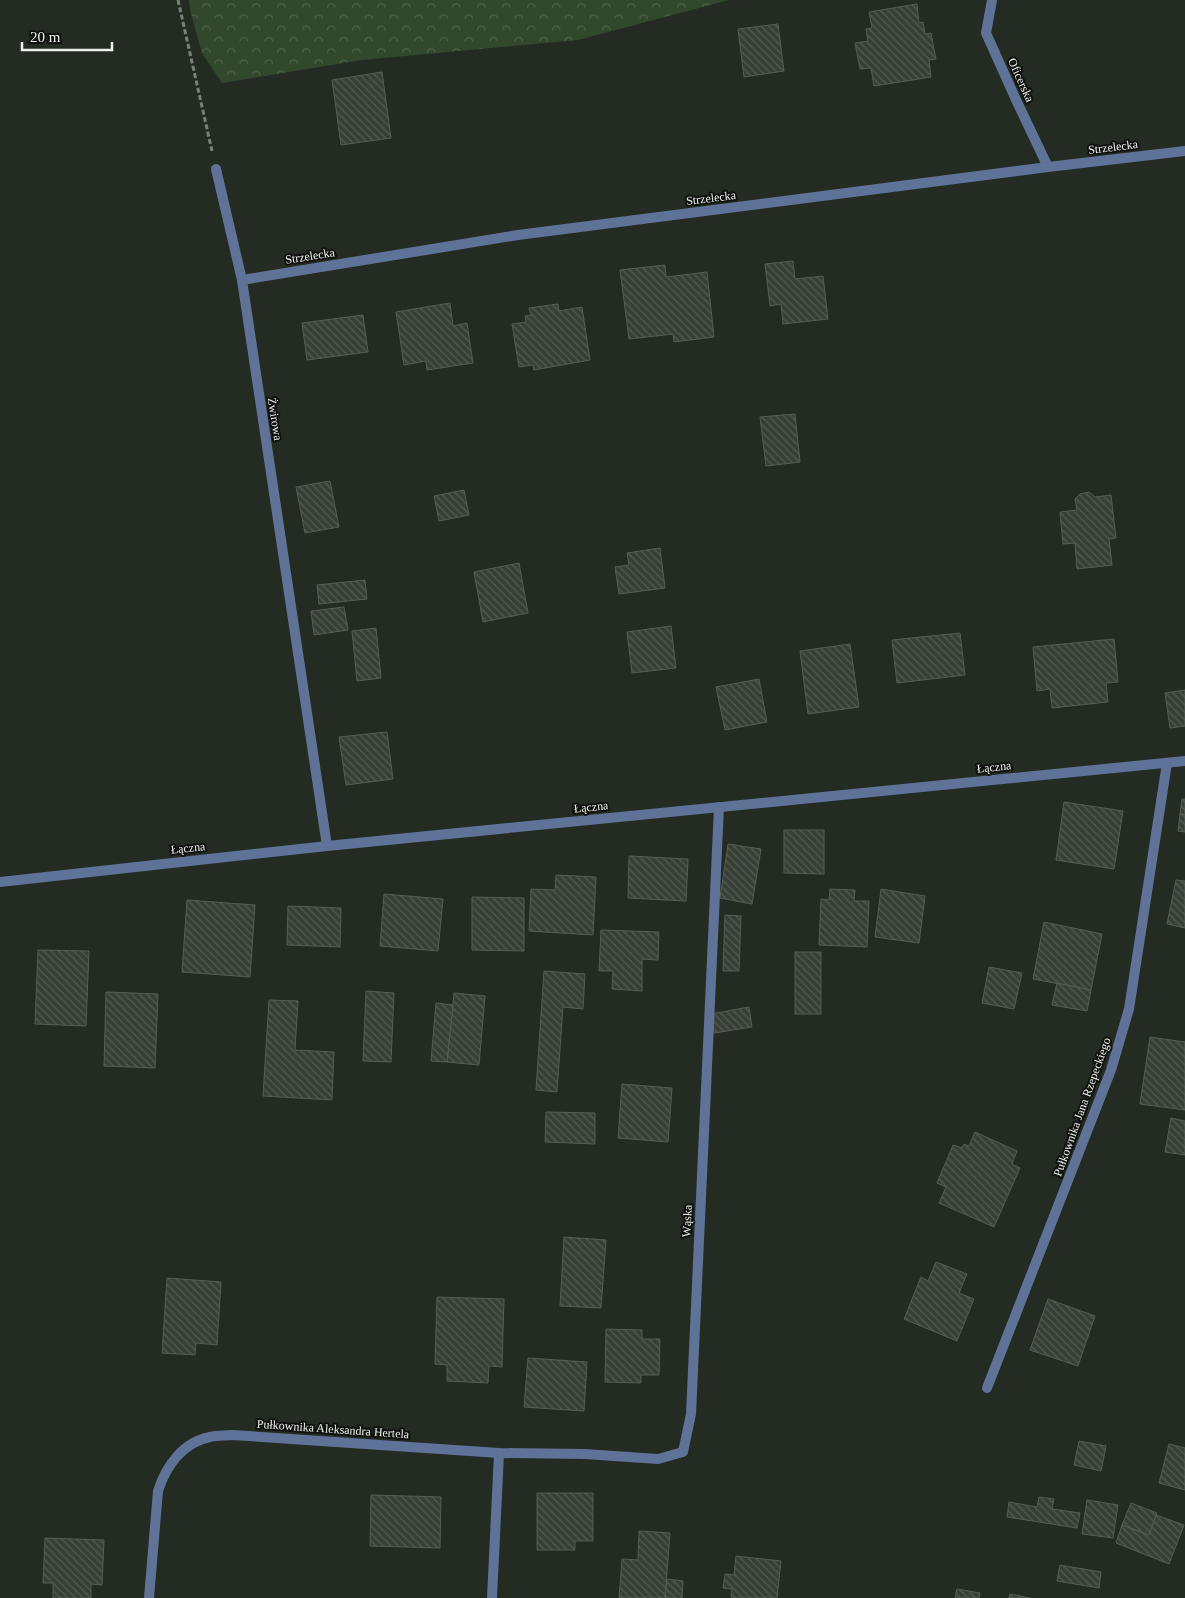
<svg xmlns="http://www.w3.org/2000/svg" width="1185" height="1598" font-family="Georgia,serif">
  <defs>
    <pattern id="forest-crowns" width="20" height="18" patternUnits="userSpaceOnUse" patternTransform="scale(1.25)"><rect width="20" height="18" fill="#31482d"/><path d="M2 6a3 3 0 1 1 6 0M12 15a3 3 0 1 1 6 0" fill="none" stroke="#4f634c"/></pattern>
    <pattern id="building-back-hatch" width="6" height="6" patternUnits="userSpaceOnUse" patternTransform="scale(1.25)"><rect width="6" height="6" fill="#373f36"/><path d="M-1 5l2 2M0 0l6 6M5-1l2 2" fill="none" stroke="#545b53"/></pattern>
  </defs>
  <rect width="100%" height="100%" fill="#232b22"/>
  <path fill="url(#forest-crowns)" d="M189 0H729L578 40 362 60 222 83 202 53 190 10Z"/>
  <g fill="url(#building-back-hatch)" stroke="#555e54">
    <path d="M917 4 919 23 923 22 925 34 931 33 936 59 929 60 931 77 874 86 871 68 860 69 855 43 868 41 866 29 872 28 869 12Z"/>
    <path d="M778 24 784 71 744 77 738 29Z"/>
    <path d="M382 72 391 138 341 145 332 80Z"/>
    <path d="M793 261 795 279 823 276 828 319 783 324 781 304 770 306 765 264Z"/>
    <path d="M665 265 666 277 707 272 714 337 674 342 673 334 629 339 620 270Z"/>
    <path d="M450 303 453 326 467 323 473 363 427 370 426 361 404 365 396 312Z"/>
    <path d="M558 304 559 311 582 307 590 360 534 370 533 365 519 367 512 324 526 322 525 316 531 315 529 308Z"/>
    <path d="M363 315 368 352 307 360 302 323Z"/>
    <path d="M795 414 800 462 766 466 760 417Z"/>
    <path d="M330 481 339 527 305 533 296 487Z"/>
    <path d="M464 490 469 515 439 521 434 496Z"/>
    <path d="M1089 492 1095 497 1111 495 1116 538 1109 539 1112 565 1077 569 1075 543 1063 544 1060 512 1077 510 1075 499 1080 494Z"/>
    <path d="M660 548 665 588 619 594 615 567 629 565 627 553Z"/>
    <path d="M519 563 528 613 483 622 474 572Z"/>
    <path d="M365 580 367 599 319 604 317 585Z"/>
    <path d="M344 607 348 630 314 635 311 611Z"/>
    <path d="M671 626 676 668 632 673 627 632Z"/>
    <path d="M376 628 381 678 357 681 352 631Z"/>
    <path d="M960 633 965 675 897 683 892 640Z"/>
    <path d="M1114 639 1118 682 1106 683 1108 702 1052 708 1050 689 1037 691 1033 647Z"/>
    <path d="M850 644 859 707 808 714 800 651Z"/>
    <path d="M759 679 767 722 725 730 716 687Z"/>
    <path d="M1185 690V726L1170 728 1165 693Z"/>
    <path d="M387 732 393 779 346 785 339 737Z"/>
    <path d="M1182 799H1185V815L1180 814Z"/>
    <path d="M1064 802 1123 811 1114 869 1056 860Z"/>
    <path d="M1180 814 1185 815V832L1178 831Z"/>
    <path d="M784 830H824V874L784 873Z"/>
    <path d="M728 844 761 849 752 904 720 898Z"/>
    <path d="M629 856 688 859 686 901 628 898Z"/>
    <path d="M556 875 596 877 593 935 529 931 531 889 555 890Z"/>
    <path d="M1176 880 1185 881V928L1167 924Z"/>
    <path d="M830 889 855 890 854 901H869L867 947 819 945 821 899 829 900Z"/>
    <path d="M881 889 925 896 919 943 875 937Z"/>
    <path d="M384 894 443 899 438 951 380 946Z"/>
    <path d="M472 897 524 898V951L472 950Z"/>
    <path d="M187 900 255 905 250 977 182 972Z"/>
    <path d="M288 906 341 908 340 947 287 945Z"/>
    <path d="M725 915 741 916 739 971H723Z"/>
    <path d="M1044 922 1102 934 1091 990 1033 979Z"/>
    <path d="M601 930 659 932 658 960 642 959V991L612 989 613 971H599Z"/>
    <path d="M38 950 89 951 86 1026 35 1024Z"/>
    <rect x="795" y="952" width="26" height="62"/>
    <path d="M989 967 1022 973 1014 1009 982 1003Z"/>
    <path d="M544 971 585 974 583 1009 563 1007 557 1092 536 1090Z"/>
    <path d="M1057 983 1091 990 1087 1011 1052 1005Z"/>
    <path d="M366 991 394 993 391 1062 363 1061Z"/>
    <path d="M106 992 158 994 155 1068 104 1066Z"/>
    <path d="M454 993 485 996 479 1065 447 1062Z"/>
    <path d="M269 1000 298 1001 295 1050 334 1052 332 1100 263 1096Z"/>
    <path d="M436 1003 453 1005 447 1062 431 1061Z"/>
    <path d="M749 1007 752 1027 714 1033 711 1014Z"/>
    <path d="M1150 1037 1185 1042V1110L1140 1104Z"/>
    <path d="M622 1084 672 1088 668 1142 618 1138Z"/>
    <path d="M546 1112 595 1113V1144L545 1142Z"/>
    <path d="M1171 1118 1185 1121V1155L1165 1152Z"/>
    <path d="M975 1132 1017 1151 1012 1164 1020 1168 994 1227 939 1203 946 1187 937 1183 953 1145 962 1148 964 1144 969 1146Z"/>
    <path d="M564 1237 606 1240 601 1308 560 1306Z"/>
    <path d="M936 1262 967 1274 959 1293 974 1299 957 1341 904 1319 921 1277 928 1281Z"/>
    <path d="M167 1278 221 1282 217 1345 196 1343 195 1355 162 1353Z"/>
    <path d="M437 1297 504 1299 502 1367 489 1366 488 1383 447 1381V1365L435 1364Z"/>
    <path d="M1048 1299 1095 1316 1078 1366 1030 1350Z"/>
    <path d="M606 1329 642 1330V1339H660L659 1375H641V1383L605 1382Z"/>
    <path d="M528 1358 587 1362 584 1411 524 1407Z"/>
    <path d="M1079 1441 1106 1446 1101 1471 1074 1465Z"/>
    <path d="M1169 1444 1185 1448V1490L1159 1483Z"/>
    <path d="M537 1493H593V1541H575V1550H537Z"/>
    <path d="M371 1495 441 1497 440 1548 370 1546Z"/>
    <path d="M1039 1497 1054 1499 1052 1509 1080 1513 1077 1528 1007 1517 1009 1502 1037 1507Z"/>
    <path d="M1087 1500 1118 1505 1113 1538 1082 1534Z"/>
    <path d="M1131 1503 1157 1513 1149 1535 1122 1525Z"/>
    <path d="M1156 1515 1184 1525 1169 1564 1116 1543 1122 1525 1149 1535Z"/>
    <path d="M639 1531 670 1533 665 1598H619L622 1559 638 1560Z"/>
    <path d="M45 1538 104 1540 102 1585 91 1584V1598H53V1583H43Z"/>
    <path d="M736 1556 781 1561 777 1598H731L732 1589 723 1588 725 1574 734 1575Z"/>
    <path d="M1060 1565 1101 1572 1099 1588 1057 1581Z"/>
    <path d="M667 1579 683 1581 682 1598H665Z"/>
    <path d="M957 1589 980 1593 979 1598H955Z"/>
    <path d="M1010 1594 1030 1598H1009Z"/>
  </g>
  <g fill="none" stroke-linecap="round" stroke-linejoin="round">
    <path stroke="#7a8179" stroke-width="3" stroke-dasharray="5 2.5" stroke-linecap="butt" d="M178 0 212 151"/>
    <g stroke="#5f7297" stroke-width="10">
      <path d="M992 0 986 33 1017 102 1048 167"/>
      <path d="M216 169 242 280 327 846"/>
      <path d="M242 280 518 235 1048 167 1185 151"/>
      <path d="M0 882 327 846 1185 761"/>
      <path d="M987 1388 1111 1070 1129 1009 1167 763"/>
      <path d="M149 1598 158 1491C166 1466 183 1442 210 1437 217 1435 225 1436 233 1435L499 1453 585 1454 658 1459 683 1452 691 1414 719 807"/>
      <path d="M492 1598 499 1453"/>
    </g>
  </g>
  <g text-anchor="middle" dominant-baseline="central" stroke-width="4" stroke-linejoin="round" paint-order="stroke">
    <g font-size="12" fill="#edf2ec" stroke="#0f120e">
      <text transform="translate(1021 80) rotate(66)">Oficerska</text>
      <text transform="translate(1113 147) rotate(-7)">Strzelecka</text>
      <text transform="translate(711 198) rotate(-7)">Strzelecka</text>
      <text transform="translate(310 256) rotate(-9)">Strzelecka</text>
      <text transform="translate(275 419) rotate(81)">Żwirowa</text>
      <text transform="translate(994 767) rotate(-6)">Łączna</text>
      <text transform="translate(591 807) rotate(-6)">Łączna</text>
      <text transform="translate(188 848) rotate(-6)">Łączna</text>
      <text transform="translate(1082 1107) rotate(-70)">Pułkownika Jana Rzepeckiego</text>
      <text transform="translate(687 1221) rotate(-87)">Wąska</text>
      <text transform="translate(333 1429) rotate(4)">Pułkownika Aleksandra Hertela</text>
    </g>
  </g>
  <path d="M22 42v8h90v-8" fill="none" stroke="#edf2ec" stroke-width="2.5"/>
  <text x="30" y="42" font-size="15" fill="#edf2ec" stroke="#0f120e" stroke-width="4" paint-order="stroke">20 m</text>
</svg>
